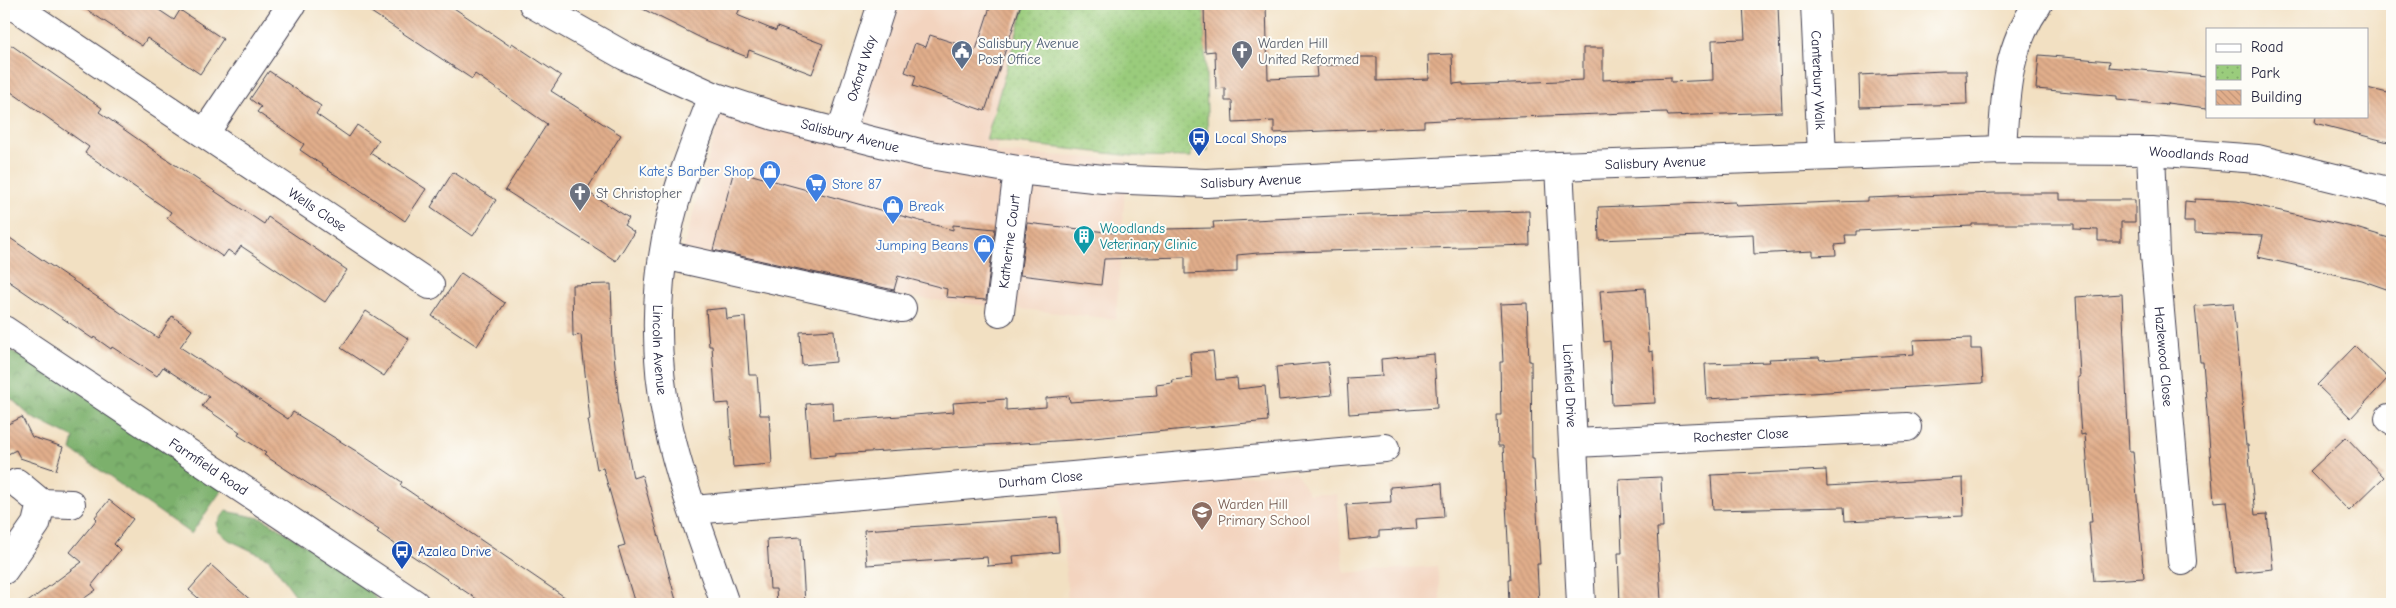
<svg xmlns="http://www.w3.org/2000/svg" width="2396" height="608" font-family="'Comic Neue',sans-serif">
  <defs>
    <pattern id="forest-crowns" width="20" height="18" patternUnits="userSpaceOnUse" patternTransform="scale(1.25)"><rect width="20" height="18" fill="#7bb06c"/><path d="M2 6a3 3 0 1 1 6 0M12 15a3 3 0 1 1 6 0" fill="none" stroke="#648f5a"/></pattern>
    <pattern id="park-dots" width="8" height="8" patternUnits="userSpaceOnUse" patternTransform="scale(1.25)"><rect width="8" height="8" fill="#9acc7c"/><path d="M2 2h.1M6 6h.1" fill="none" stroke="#84af6c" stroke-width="1.8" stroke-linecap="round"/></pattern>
    <pattern id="building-back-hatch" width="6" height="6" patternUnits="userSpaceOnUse" patternTransform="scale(1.25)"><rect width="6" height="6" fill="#e1ae8b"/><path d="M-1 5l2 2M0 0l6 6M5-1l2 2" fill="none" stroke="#c19579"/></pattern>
  </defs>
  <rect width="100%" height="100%" fill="#fdfcf7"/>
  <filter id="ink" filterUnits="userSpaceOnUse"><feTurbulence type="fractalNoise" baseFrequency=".02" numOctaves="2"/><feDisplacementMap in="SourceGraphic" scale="10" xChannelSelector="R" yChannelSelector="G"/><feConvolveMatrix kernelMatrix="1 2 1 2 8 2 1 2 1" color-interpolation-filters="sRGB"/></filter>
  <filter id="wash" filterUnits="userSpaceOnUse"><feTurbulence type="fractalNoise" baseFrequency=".0096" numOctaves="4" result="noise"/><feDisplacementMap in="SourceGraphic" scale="20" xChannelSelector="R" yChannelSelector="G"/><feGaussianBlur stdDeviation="1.12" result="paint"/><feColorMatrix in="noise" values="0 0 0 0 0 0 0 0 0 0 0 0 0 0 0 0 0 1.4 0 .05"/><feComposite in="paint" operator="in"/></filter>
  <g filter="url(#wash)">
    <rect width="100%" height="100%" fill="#f2e0c2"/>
    <g fill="#f3d4bf">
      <path d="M881 4H1030L996 152 1127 160 1116 319 677 273 727 89 834 119Z"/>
      <path d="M1295 472 1309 494H1337L1344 573 1437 566 1441 604H1068L1061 492Z"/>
    </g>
    <g fill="url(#forest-crowns)" stroke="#4e6954">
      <path d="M4 348 30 359 224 487 191 534 71 450 74 438 31 417 4 392Z"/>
      <path d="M226 511 264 519 360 580 381 604H302L269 559 229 540 218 531 217 523Z"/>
    </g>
    <path fill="url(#park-dots)" stroke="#5e775c" d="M1025 4H1204L1208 151H1191V157L1133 156 986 140Z"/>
    <g id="blocks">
      <g fill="url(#building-back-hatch)">
        <path d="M78 4H150L174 20 180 10 223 39 200 74 147 38 142 46Z"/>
        <path d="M359 4H448L510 46 512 43 561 76 551 91 621 135 586 191 629 218 624 225 634 232 616 261 505 190 547 124 475 74 472 79Z"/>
        <path d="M633 4H742L737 15 776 31 777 27 823 44 812 74 749 50 747 57 705 40Z"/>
        <path d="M991 4H1021L985 111 913 86 916 76 905 72 915 43 926 47 930 35 976 50Z"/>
        <path d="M1204 4H1266L1268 79 1317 77 1316 66 1355 64V57H1377V81L1429 79 1428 55 1452 54 1453 84 1463 83V85L1583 80V48H1603V80L1671 77V82L1713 80 1712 40 1745 39 1743 4H1778L1782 112 1668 116 1667 112 1628 113 1463 119 1424 121V127L1274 133V121L1233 123 1232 101H1225V88L1216 89 1215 51 1205 52Z"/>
        <path d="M4 40 102 108 99 112 162 156 264 224 268 217 347 270 325 302 241 246 235 255 228 250 223 257 167 218 171 212 85 153 89 147 4 87Z"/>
        <path d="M2039 55 2110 61 2109 67 2207 76V108L2167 103V105L2117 100V96L2036 89Z"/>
        <path d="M269 71 321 106 316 114 349 137 357 125 379 140 370 153 426 189 405 221 350 183 327 170 328 169 300 150 304 144 257 112 261 107 250 99Z"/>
        <path d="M1943 71H1966L1967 104 1860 107 1859 75Z"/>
        <path d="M2367 88 2392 94V143L2315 123 2316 116H2367Z"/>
        <path d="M734 170 953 230V225L995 229 986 300 946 297 947 289 898 276 894 290 713 250Z"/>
        <path d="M453 172 496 200 473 236 431 207Z"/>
        <path d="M1994 193H2060V200H2135V222H2121V241H2098V230L2074 229V224H1972V226L1856 231V235H1845L1846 244 1835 245 1836 255 1813 256V251L1754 254 1753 234 1599 240 1598 207 1735 202 1736 206 1834 202 1868 201V198Z"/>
        <path d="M2195 199 2237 201 2356 228 2392 239V291L2361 280 2258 257 2263 236 2194 233V222H2184L2185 201 2195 202Z"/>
        <path d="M1529 211 1530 245 1258 253 1237 255V272L1185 274V257L1104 259 1101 285 1020 275 1027 223 1115 233V230L1214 228 1213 222 1334 216Z"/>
        <path d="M4 234 158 338 172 316 192 330 180 347 288 419 293 412 356 451 402 482 400 485 575 604H484L377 532 379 530 264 455 266 453 238 435 240 432 202 406 209 397 163 367 157 376 112 347 111 349 94 337 93 339 4 278Z"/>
        <path d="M461 273 505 303 477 346 432 316Z"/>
        <path d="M611 284 613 345 619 404 633 478 642 475 677 604H635L618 547 625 545 603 468 597 469 588 420H590L581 335 573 336 572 285Z"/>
        <path d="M1645 288 1649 352 1653 351 1655 403 1612 405 1610 341 1604 342 1600 291Z"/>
        <path d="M2122 294 2129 451H2133L2144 578 2094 581 2089 522H2092L2085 434 2081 435 2079 407 2078 377H2080L2076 297Z"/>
        <path d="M1527 303 1529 361H1531L1532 459H1534L1540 564H1537L1539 604H1509L1508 579H1510L1503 446H1498L1497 415H1501L1500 362H1503L1500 304Z"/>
        <path d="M2233 303 2246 445H2248L2255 515 2267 514 2273 569 2235 573 2227 501 2214 502 2203 362H2200L2195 306Z"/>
        <path d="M726 308 727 319 745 317 749 375H757L760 415H769L772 464 733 467 729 403 716 404 712 346H709L706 310Z"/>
        <path d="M366 311 409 339 384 376 341 348Z"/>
        <path d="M834 330 836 362 802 365 800 332Z"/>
        <path d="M1971 338V349H1981L1983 383 1707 399 1705 364 1770 362 1769 359 1819 357 1820 360 1914 354 1913 340Z"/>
        <path d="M2355 346 2388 378 2351 418 2317 385Z"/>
        <path d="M1213 351 1216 380 1237 378 1238 389 1265 386 1268 421 1073 440 835 454V456L810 458 806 404 832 402 833 421 954 412 953 403 1006 399V410L1046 407V398L1069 396 1070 402 1157 396 1156 385 1173 383 1172 380 1192 378 1190 353Z"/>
        <path d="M1434 354 1437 408 1349 414 1347 378 1382 376 1381 359Z"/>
        <path d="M1328 362 1332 395 1279 400 1276 367Z"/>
        <path d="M22 417 32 437 63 447 56 470 20 458 16 450 4 456V426Z"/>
        <path d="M2346 437 2384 477 2349 511 2310 471Z"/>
        <path d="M1826 470 1827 486 1963 478 1964 516 1845 521 1844 507 1713 510 1711 475Z"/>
        <path d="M1661 477 1663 528H1657L1661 601 1620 603 1618 553H1622L1619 479Z"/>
        <path d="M1442 483 1444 517 1416 519 1417 529 1379 531V537L1349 540 1346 505 1391 502 1390 487Z"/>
        <path d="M109 500 133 519 114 544 120 550 92 585 96 590 76 604H25L82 562 70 552 97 519 95 517Z"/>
        <path d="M1057 517 1059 552 1013 556 1014 564 988 566 987 557 867 565 864 530Z"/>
        <path d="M801 537 805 604H777L776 589H770L767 539Z"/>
        <path d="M211 565 229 581 255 604H205L189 590Z"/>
      </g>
    </g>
  </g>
  <g filter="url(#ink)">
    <use href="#blocks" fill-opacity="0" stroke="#413e4f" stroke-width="1"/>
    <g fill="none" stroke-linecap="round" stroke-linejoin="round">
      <g stroke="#413e4f" stroke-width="30">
        <g id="street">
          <path id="s1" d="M11 4 430 285"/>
          <path id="s2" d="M533 4 625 56 713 96 774 116 924 154 1018 170 1103 179 1206 183 1559 166 2002 150 2151 151 2258 159 2392 192"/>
          <path id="s3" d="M1815 4 1822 156"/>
          <path id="s4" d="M713 96C698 136 681 176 671 217 654 282 654 359 668 424 681 485 705 545 725 604"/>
          <path d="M205 133 292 4"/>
          <path id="s5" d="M840 134 882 4"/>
          <path d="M2002 150C2005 96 2006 49 2038 4"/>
          <path id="s6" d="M2151 151 2155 255 2182 561"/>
          <path id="s7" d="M1559 166 1581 604"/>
          <path d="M664 255 902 308"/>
          <path id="s8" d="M1000 312 1018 170"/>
          <path id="s9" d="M4 330 415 604"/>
          <path d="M2389 418 2392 421"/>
          <path id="s10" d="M1575 443 1907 427"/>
          <path d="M17 483 41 503 71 504"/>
          <path id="s11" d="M694 510 1385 448"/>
          <path d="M4 570 36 524 41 503"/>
        </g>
      </g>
      <use href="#street" stroke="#fff" stroke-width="28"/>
    </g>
  </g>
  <defs>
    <g id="civic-pin" transform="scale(1.125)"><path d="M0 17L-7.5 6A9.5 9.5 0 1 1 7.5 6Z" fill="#5c6f8a" stroke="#fdfcf7"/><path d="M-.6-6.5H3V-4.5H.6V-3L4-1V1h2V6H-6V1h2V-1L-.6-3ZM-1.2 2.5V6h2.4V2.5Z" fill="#fff"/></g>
    <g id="church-pin" transform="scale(1.125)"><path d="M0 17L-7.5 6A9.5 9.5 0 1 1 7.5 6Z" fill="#6b7280" stroke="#fdfcf7"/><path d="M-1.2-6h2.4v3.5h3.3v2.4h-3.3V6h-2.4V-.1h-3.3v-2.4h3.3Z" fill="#fff"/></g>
    <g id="bus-pin" transform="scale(1.125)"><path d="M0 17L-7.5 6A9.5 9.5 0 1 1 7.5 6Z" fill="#1a4fb4" stroke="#fdfcf7"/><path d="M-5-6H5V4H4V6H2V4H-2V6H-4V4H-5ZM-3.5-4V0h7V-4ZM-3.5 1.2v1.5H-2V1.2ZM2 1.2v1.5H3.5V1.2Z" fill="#fff"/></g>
    <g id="shop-pin" transform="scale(1.125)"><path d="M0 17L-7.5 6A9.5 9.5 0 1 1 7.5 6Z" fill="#3f7fe0" stroke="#fdfcf7"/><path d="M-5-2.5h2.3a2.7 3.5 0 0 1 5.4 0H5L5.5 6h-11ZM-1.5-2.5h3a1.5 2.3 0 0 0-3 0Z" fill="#fff"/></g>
    <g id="supermarket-pin" transform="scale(1.125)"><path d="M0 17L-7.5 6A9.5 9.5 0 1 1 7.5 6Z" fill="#3f7fe0" stroke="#fdfcf7"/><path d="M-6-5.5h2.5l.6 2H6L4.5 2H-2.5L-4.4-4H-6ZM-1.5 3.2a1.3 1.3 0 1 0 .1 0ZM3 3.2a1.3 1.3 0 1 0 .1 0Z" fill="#fff"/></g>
    <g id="building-pin" transform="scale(1.125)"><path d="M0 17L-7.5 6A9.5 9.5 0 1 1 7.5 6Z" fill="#0f9aa8" stroke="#fdfcf7"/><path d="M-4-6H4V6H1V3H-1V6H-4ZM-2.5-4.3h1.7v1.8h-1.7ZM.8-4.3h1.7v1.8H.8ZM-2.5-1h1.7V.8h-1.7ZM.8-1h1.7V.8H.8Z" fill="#fff"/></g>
    <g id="school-pin" transform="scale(1.125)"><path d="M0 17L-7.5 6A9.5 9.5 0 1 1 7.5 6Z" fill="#8d6e63" stroke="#fdfcf7"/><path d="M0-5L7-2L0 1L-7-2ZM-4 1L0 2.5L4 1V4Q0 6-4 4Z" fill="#fff"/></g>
  </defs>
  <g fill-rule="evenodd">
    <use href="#civic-pin" x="962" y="51"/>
    <use href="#church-pin" x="1242" y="51"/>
    <use href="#bus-pin" x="1199" y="138"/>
    <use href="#shop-pin" x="770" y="171"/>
    <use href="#supermarket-pin" x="816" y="184"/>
    <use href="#church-pin" x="580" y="193"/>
    <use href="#shop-pin" x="893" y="206"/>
    <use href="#building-pin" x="1084" y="236"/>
    <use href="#shop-pin" x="984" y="245"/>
    <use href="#school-pin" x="1202" y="512"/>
    <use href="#bus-pin" x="402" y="551"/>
  </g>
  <g text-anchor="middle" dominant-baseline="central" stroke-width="4" stroke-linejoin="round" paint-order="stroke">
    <g font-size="14" fill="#4e5e75" stroke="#fdfcf7" text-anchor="start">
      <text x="978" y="43">Salisbury Avenue<tspan x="978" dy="16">Post Office</tspan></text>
    </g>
    <g font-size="14" fill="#5b616d" stroke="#fdfcf7" text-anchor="start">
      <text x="1258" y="43">Warden Hill<tspan x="1258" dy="16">United Reformed</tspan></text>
      <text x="596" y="193">St Christopher</text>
    </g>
    <g font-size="14" fill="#22223b" stroke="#fdfcf7">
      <text stroke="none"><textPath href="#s5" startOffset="69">Oxford Way</textPath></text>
      <text stroke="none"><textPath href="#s3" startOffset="76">Canterbury Walk</textPath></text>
      <text stroke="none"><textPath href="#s2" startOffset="345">Salisbury Avenue</textPath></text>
      <text stroke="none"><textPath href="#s2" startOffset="1699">Woodlands Road</textPath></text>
      <text stroke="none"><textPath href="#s2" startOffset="1155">Salisbury Avenue</textPath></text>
      <text stroke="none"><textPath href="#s2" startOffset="750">Salisbury Avenue</textPath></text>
      <text stroke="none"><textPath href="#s1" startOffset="369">Wells Close</textPath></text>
      <text stroke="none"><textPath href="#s8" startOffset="71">Katherine Court</textPath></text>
      <text stroke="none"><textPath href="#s4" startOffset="262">Lincoln Avenue</textPath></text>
      <text stroke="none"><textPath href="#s6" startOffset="206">Hazlewood Close</textPath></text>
      <text stroke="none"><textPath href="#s7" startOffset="220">Lichfield Drive</textPath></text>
      <text stroke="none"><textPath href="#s10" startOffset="166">Rochester Close</textPath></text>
      <text stroke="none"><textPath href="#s9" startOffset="246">Farmfield Road</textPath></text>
      <text stroke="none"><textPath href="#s11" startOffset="348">Durham Close</textPath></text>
    </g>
    <g font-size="14" fill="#164399" stroke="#fdfcf7" text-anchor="start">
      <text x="1215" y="138">Local Shops</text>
      <text x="418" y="551">Azalea Drive</text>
    </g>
    <g font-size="14" fill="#366cbe" stroke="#fdfcf7" text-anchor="end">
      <text x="754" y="171">Kate's Barber Shop</text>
      <text x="832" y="184" text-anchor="start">Store 87</text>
      <text x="909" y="206" text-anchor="start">Break</text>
      <text x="968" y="245">Jumping Beans</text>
    </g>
    <g font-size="14" fill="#0d838f" stroke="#fdfcf7" text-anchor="start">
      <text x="1100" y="228">Woodlands<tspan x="1100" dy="16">Veterinary Clinic</tspan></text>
    </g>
    <g font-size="14" fill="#785e54" stroke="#fdfcf7" text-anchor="start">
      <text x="1218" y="504">Warden Hill<tspan x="1218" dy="16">Primary School</tspan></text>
    </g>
  </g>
  <rect width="2396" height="608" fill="none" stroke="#fdfcf7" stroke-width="20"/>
  <rect x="2206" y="28" width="162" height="90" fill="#fdfcf7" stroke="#a5a5ac"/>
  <rect x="2216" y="44" width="25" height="8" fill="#ffffff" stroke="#a5a5ac"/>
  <text x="2251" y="52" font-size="15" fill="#22223b">Road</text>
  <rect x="2216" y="65" width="25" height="15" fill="url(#park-dots)" stroke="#a5a5ac"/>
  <text x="2251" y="78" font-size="15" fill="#22223b">Park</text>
  <rect x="2216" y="90" width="25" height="15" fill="url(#building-back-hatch)" stroke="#a5a5ac"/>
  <text x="2251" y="102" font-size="15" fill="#22223b">Building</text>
</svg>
